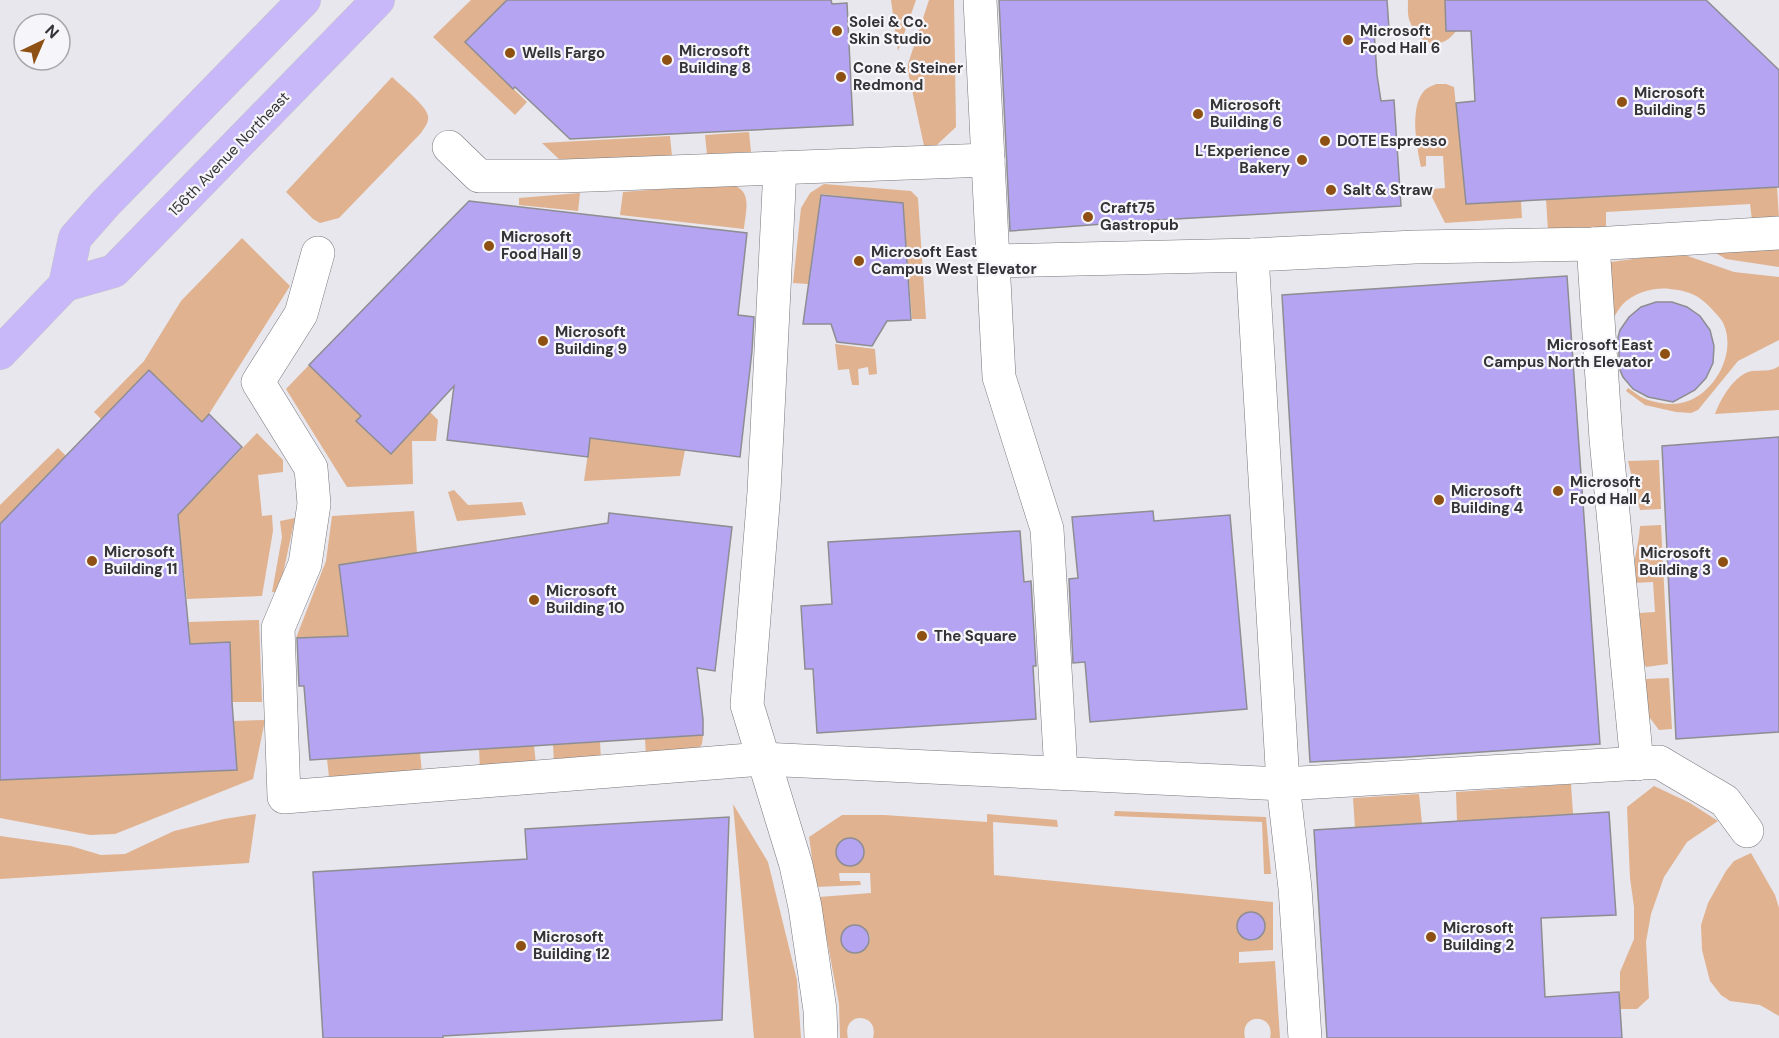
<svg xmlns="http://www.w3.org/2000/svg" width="1779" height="1038" font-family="'DM Sans',sans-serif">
  <rect width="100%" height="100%" fill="#e8e7ed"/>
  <g fill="#e0b28f" fill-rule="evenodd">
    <path d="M471 0H507L466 43 527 102 515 115 433 37Z"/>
    <path d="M891 0H916L898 51Z"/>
    <path d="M929 0H954L956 127 926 155 907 67Z"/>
    <path d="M1408 0H1445L1446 31H1456C1442 51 1420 46 1411 24 1407 17 1408 8 1408 0Z"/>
    <path d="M392 77C401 86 426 105 428 116 429 123 424 128 421 133L339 218 320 223 313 219 286 192Z"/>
    <path d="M1436 84H1446L1454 87 1466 203 1521 201 1522 218 1445 223 1432 197 1431 189 1445 188 1443 156H1426V166L1421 167C1417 147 1409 108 1424 91 1426 88 1432 86 1436 84Z"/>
    <path d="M749 132 751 152 707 154 705 135Z"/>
    <path d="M670 136 672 156 564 164 542 143Z"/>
    <path d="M726 184C754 187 746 209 744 229L620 215 623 192Z"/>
    <path d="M824 184 911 191 918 198 926 319H912L903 203 821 194 808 284 793 283 801 208 810 193Z"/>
    <path d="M1777 187 1779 218 1752 220 1750 204 1606 212V228L1548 231 1546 199Z"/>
    <path d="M580 193 578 211 519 205V198Z"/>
    <path d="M242 238 290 286 209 414 202 422 102 420 94 412 144 361 181 301Z"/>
    <path d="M1779 249V267L1726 259 1714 252Z"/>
    <path d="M1679 253 1734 272 1779 277V340L1738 361 1698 410 1691 413 1676 412 1645 405 1626 391 1628 388C1634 392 1641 398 1648 400 1660 404 1676 406 1688 401 1715 391 1736 354 1724 325 1722 319 1715 313 1710 307 1697 294 1688 291 1670 289 1654 287 1634 293 1623 304 1618 309 1614 318 1610 324L1603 263Z"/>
    <path d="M835 344 875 349 877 374 869 375 868 367 858 369 859 385H852L849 369 838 370Z"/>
    <path d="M309 365 352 408 354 407 362 415 391 454 430 412 438 420 436 441H412L413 484 347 487 286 389Z"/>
    <path d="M1779 366V410L1715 414C1721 398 1735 374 1752 371 1762 370 1771 372 1779 366Z"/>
    <path d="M592 425 685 450 680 476 584 481Z"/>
    <path d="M257 433 283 460V472L258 475 262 516 272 515 273 531 262 596 187 599 178 515Z"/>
    <path d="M58 448 66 456 0 524V505Z"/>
    <path d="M1659 460 1661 509 1640 510 1628 461Z"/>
    <path d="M454 490 468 505 522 502 526 515 457 521 448 492Z"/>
    <path d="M414 511 417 553 339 565 348 636 296 638 326 561 332 516Z"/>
    <path d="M295 518 279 592H272L282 537 280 521Z"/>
    <path d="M1661 525 1668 664 1646 667 1634 642 1639 613 1655 612 1653 582 1633 583C1632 563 1639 546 1640 526Z"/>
    <path d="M259 620 262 702H232L190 644 189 622Z"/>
    <path d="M1669 678 1672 729 1659 730 1647 714 1645 679Z"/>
    <path d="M265 720 253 779 115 834 90 835 0 818V780L233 721Z"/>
    <path d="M703 735 702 744 699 749 646 756 645 739Z"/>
    <path d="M600 742 601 760 554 762 553 745Z"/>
    <path d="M534 746 536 764 480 769 479 749Z"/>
    <path d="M420 753 422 772 329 777 327 759Z"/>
    <path d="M1571 784 1573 814 1457 821 1456 792Z"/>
    <path d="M1654 786 1690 803 1718 821 1687 842 1664 877 1651 914 1646 942 1649 998 1637 1009H1620V972L1634 939V907L1630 878 1627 807Z"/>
    <path d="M1419 794 1422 823 1355 828 1353 798Z"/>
    <path d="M733 804 768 862 797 980 801 1038H754Z"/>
    <path d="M1115 811 1266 817 1271 874H1264L1262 822 1114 816Z"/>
    <path d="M256 814 249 863 0 879V836L71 846 101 855 125 854 174 831 224 819Z"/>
    <path d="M987 814 1057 820 1058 827 993 822 994 875 1273 902V950L1239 952V963L1275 961 1280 1038H1270C1276 1013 1239 1012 1245 1038H873C880 1012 841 1011 848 1038H840L839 1004 819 897 871 893 870 873H839L840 881H860L861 885 816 887 809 837 842 815H884L987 822ZM848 838 857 840C867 850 864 863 850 866 834 861 832 844 848 838ZM1253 913 1261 918 1265 926C1257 965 1214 914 1253 913ZM858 925C895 941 834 973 842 933L849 927Z"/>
    <path d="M1751 853 1775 895 1779 908V1016L1760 1005 1730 1001 1721 995 1710 981 1702 950 1701 925 1708 903 1726 871 1734 861Z"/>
  </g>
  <g fill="#b4a4f1" stroke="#8e8d92" stroke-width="1.5">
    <path d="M507 0H831L832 4 847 3 853 125 570 139 515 87 513 89 465 42Z"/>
    <path d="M999 0H1387L1389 29 1374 30 1377 75 1381 101 1394 100 1401 206 1158 220 1010 231Z"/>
    <path d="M1445 0H1706L1779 70V187L1466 204 1456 103 1475 101 1471 31H1446Z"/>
    <path d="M821 195 903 203 911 320 887 321 872 346 837 342 831 324H803Z"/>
    <path d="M469 201 747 233 738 315 754 317 752 351 740 457 590 438 588 457 447 440 454 386 391 454 356 421 361 416 309 365Z"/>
    <path d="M1567 276 1600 744 1407 757 1310 762 1282 295Z"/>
    <path d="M1656 302H1672L1687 307 1700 316 1710 330 1714 346 1713 363 1706 378 1695 390 1673 402 1648 397 1633 389 1623 377 1620 370 1618 337 1620 330 1629 317 1641 307Z"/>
    <path d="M149 370 202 422 209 414 242 447 178 515 190 644 230 642 232 702 237 770 0 780V524Z"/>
    <path d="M1779 437V732L1676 739 1662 446Z"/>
    <path d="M1153 511 1154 521 1230 515 1247 709 1090 722 1085 662 1073 663 1069 579 1078 578 1072 517Z"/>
    <path d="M609 513 732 527 715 671 697 668 703 719V735L310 760 304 686H299L297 638 348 636 339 565 608 523Z"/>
    <path d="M1020 531 1024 582 1031 581 1036 666H1033L1036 719 817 733 813 669H805L801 606 832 604 828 542Z"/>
    <path d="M1609 812 1616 915 1541 918 1545 997 1619 992 1622 1038H1327L1314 830Z"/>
    <path d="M729 817 722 1020 443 1036V1038H323L313 872 527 859 525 829Z"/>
    <circle cx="850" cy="852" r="14"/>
    <circle cx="1251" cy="926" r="14"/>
    <circle cx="855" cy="939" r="14"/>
  </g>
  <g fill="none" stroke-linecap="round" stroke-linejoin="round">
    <g stroke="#77777c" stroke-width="34">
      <g id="minor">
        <path d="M980 0 993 261 1252 255 1415 247 1593 244 1779 233"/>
        <path d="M449 147 479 176H564L988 160"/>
        <path d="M780 168 764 492 747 705 796 865 805 907 820 1010 821 1038"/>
        <path d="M1593 244 1606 439 1637 764"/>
        <path d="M318 253 301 314 258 382 311 468 314 504 305 564 278 628 284 797 762 759 1283 784 1659 762 1725 801 1747 831"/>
        <path d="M1252 255 1283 784 1295 888 1305 1038"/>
        <path d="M993 261 999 377 1047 529 1061 773"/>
      </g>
    </g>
    <g stroke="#c6c6c7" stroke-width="34">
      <g id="major">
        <path d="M65 285 114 271 378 0"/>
        <path d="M0 353 65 285 75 238 105 204 304 0"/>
      </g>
    </g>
    <use href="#minor" stroke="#fff" stroke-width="33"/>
    <use href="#major" stroke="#c8b8f9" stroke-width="33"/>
  </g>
  <g fill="#8e5013" stroke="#f5f5fa" stroke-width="2">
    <circle cx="837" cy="31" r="6"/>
    <circle cx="1348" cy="40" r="6"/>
    <circle cx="510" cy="53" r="6"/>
    <circle cx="667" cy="60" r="6"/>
    <circle cx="841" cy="77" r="6"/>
    <circle cx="1622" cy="102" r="6"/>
    <circle cx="1198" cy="114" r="6"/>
    <circle cx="1325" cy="141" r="6"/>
    <circle cx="1302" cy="160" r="6"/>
    <circle cx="1331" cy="190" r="6"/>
    <circle cx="1088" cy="217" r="6"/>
    <circle cx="489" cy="246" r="6"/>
    <circle cx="859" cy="261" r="6"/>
    <circle cx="543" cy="341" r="6"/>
    <circle cx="1665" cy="354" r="6"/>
    <circle cx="1558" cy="491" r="6"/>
    <circle cx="1439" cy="500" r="6"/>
    <circle cx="92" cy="561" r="6"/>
    <circle cx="1723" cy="562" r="6"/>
    <circle cx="534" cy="600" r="6"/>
    <circle cx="922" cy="636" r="6"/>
    <circle cx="1431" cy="937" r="6"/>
    <circle cx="521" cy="946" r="6"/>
  </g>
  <g text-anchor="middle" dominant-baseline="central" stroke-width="4.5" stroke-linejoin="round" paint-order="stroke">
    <g font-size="15" font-weight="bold" fill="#343436" stroke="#f5f5fa" text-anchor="start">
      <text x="849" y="22">Solei &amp; Co.<tspan x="849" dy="17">Skin Studio</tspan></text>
      <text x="1360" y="31">Microsoft<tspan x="1360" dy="17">Food Hall 6</tspan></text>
      <text x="679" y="51">Microsoft<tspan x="679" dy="17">Building 8</tspan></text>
      <text x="522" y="53">Wells Fargo</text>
      <text x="853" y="68">Cone &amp; Steiner<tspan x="853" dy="17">Redmond</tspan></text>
      <text x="1634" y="93">Microsoft<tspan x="1634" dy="17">Building 5</tspan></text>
      <text x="1210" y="105">Microsoft<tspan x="1210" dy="17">Building 6</tspan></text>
      <text x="1337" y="141">DOTE Espresso</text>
      <text x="1290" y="151" text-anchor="end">L’Experience<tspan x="1290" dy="17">Bakery</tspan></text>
      <text x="1343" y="190">Salt &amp; Straw</text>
      <text x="1100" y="208">Craft75<tspan x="1100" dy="17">Gastropub</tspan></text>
      <text x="501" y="237">Microsoft<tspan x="501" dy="17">Food Hall 9</tspan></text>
      <text x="871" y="252">Microsoft East<tspan x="871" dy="17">Campus West Elevator</tspan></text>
      <text x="555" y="332">Microsoft<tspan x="555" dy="17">Building 9</tspan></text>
      <text x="1653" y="345" text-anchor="end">Microsoft East<tspan x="1653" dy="17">Campus North Elevator</tspan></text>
      <text x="1570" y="482">Microsoft<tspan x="1570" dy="17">Food Hall 4</tspan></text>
      <text x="1451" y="491">Microsoft<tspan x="1451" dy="17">Building 4</tspan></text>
      <text x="104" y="552">Microsoft<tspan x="104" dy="17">Building 11</tspan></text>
      <text x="1711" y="553" text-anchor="end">Microsoft<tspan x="1711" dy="17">Building 3</tspan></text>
      <text x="546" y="591">Microsoft<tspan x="546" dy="17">Building 10</tspan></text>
      <text x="934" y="636">The Square</text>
      <text x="1443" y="928">Microsoft<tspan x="1443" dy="17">Building 2</tspan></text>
      <text x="533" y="937">Microsoft<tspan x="533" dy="17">Building 12</tspan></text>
    </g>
    <g font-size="15" fill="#343436" stroke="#f5f5fa">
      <text transform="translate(229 154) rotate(-46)">156th Avenue Northeast</text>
    </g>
  </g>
  <g transform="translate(42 42) rotate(44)"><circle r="28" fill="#f5f5fa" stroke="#a8a8ac" stroke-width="1.5"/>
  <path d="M0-4.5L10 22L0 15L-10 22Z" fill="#8e5013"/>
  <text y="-9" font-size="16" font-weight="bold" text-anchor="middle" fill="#343436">N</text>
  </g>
</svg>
